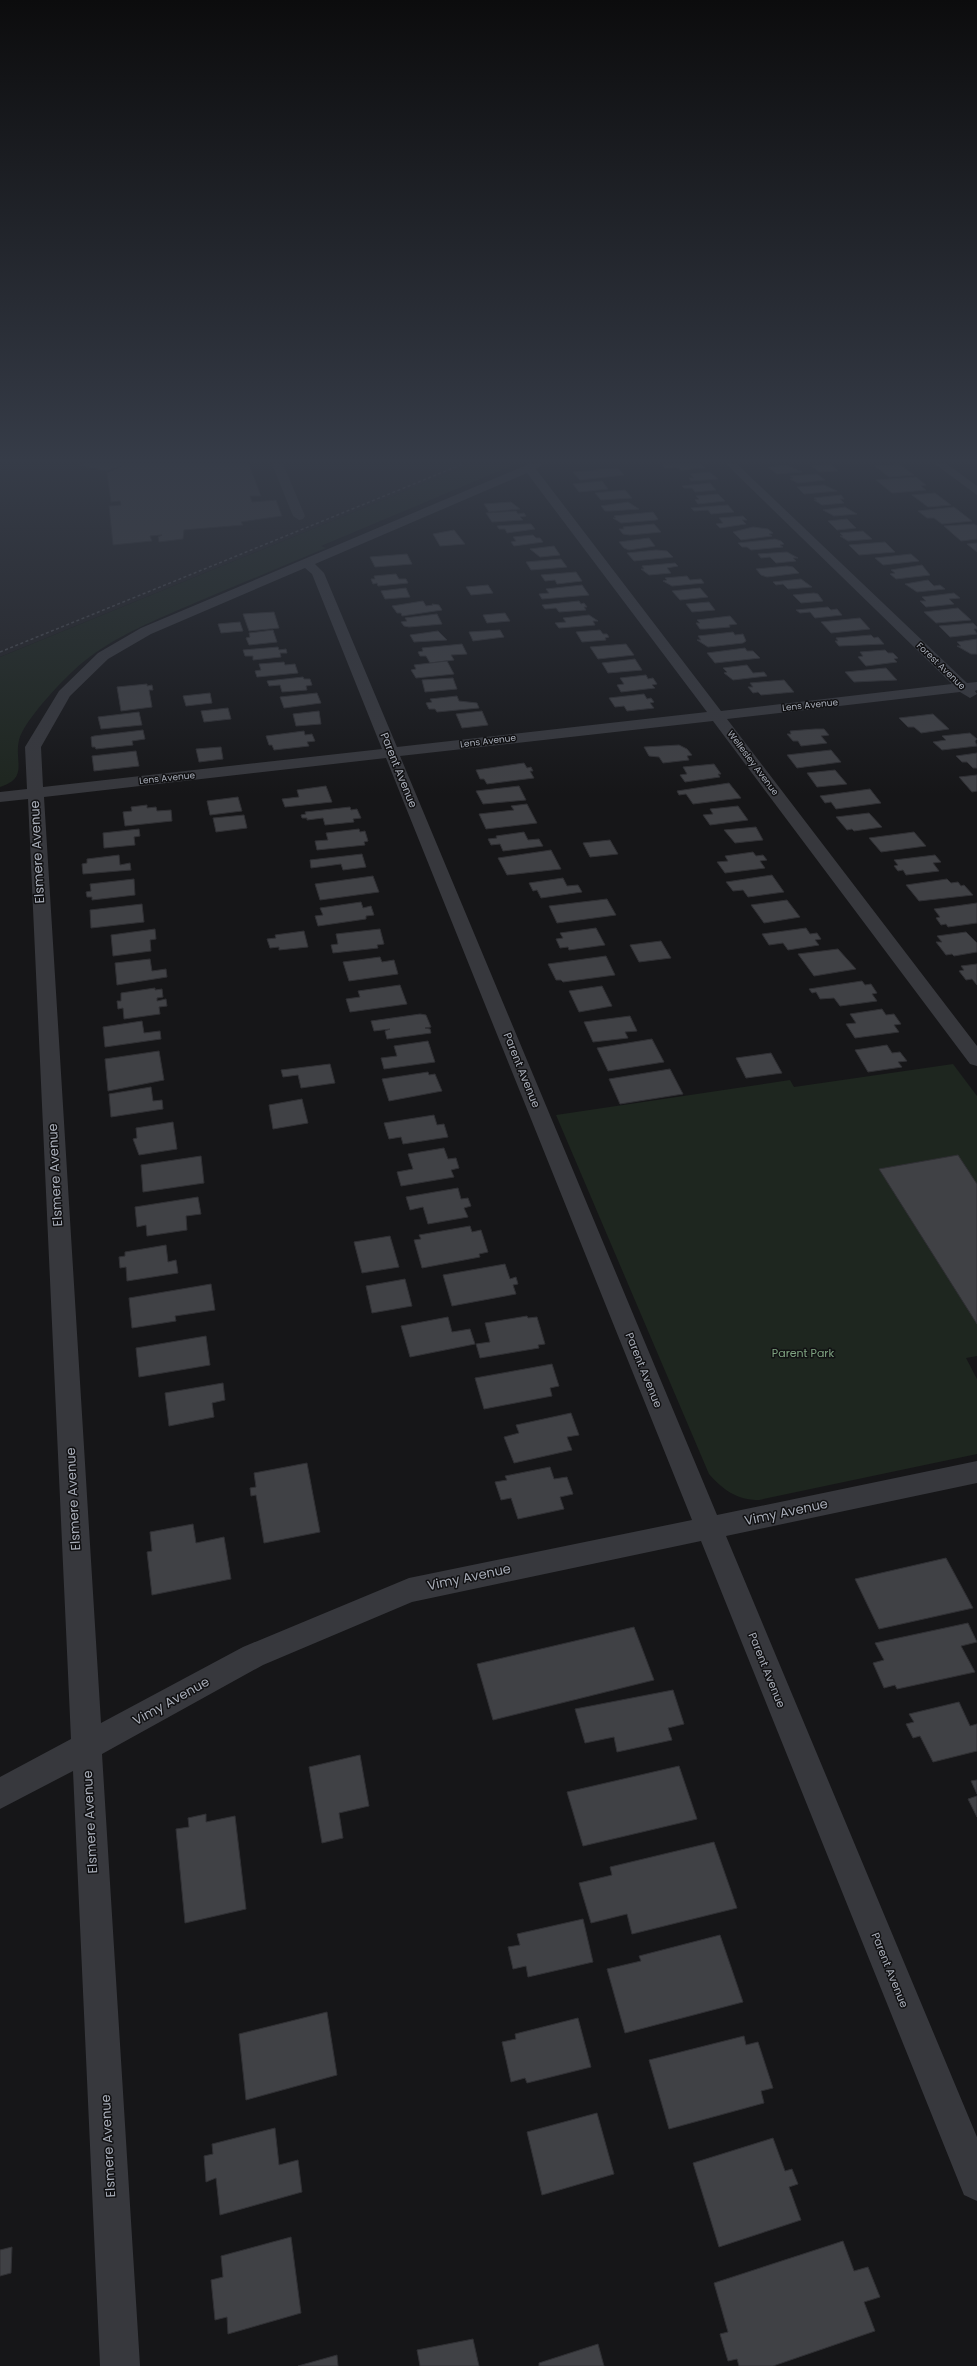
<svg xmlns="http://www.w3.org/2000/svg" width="977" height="2366" font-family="Poppins,sans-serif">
  <rect width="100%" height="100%" fill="#161618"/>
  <path fill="#222225" d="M0 464H471L0 657Z"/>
  <g fill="#1e261f">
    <path d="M471 464H516L321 546 326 548C283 566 240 584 197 602 158 619 116 635 82 663 66 676 24 720 19 740 14 762 29 778 0 787V657Z"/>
    <path d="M953 1064 977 1096V1184L957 1155 879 1169 977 1324V1356L966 1358 977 1379V1454L759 1500C737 1500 723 1490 709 1474L556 1115 790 1080 794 1087Z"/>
  </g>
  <g fill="#404145" stroke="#303034">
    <path d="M83 464H127L106 471 80 465Z"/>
    <path d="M127 464H249L261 496H250L252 502 276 500 282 516 241 522 243 525 184 530 183 539 159 542 158 537 162 535 150 536 152 541 113 545 109 506 121 505 120 501 111 502 107 473Z"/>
    <path d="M672 464H701L705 468 681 470 675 467 665 468 662 465Z"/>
    <path d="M830 464 838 471 819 472 812 466Z"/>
    <path d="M899 464 914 475 889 477 875 466Z"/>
    <path d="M787 465 802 472 777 474 768 467Z"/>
    <path d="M618 468 624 475 580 480 573 472Z"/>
    <path d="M710 472 718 479 691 481 689 478H694L690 474Z"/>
    <path d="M817 474 825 480 798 483 790 479 793 478 790 476Z"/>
    <path d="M916 477 926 485 921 486 926 490 892 493 876 480Z"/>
    <path d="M602 481 608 489 579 492 573 484Z"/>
    <path d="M710 483 716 490 695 492 692 488H684L682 486Z"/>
    <path d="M824 485 837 491 804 494 797 487Z"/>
    <path d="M625 490 632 498 601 500 595 493Z"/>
    <path d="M935 493 951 505 928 507 912 495Z"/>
    <path d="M718 494 725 501 698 504 695 500 699 499 696 496Z"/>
    <path d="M841 495 844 499H840L844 503 822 505 814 500H817L814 498Z"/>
    <path d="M511 502 520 509 489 512 484 504Z"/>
    <path d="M628 502 639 509 611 511H605L601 506Z"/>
    <path d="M728 505 734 512 711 514 708 510 694 511 691 508Z"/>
    <path d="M845 507 857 514 834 516 823 510Z"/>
    <path d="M954 507 972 521 942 524 934 518H927L918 511Z"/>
    <path d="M516 511 518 514 524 513 526 516 520 517 523 520 492 522 486 513Z"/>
    <path d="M653 512 658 519 656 520 621 523 613 518H616L614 516Z"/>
    <path d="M743 516 747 520H742L746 524 720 528 716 524 723 523 719 518Z"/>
    <path d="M847 519 856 528 837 530 828 521Z"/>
    <path d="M526 524H531L535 529 507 533 505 529H499L497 526Z"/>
    <path d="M654 524 661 532 630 535 623 534 619 529H624L623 527Z"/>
    <path d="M974 524 977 526V539L961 541 944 526Z"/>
    <path d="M753 527 768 529 773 533 769 534 772 536 741 540 733 532Z"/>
    <path d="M454 530 465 544 440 546 433 534Z"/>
    <path d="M863 531 872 539 848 541 840 536H843L840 533Z"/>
    <path d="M533 535 536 538H540L543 542 514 546 511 542 516 541 513 537Z"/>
    <path d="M649 538 655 546 629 550 624 548 619 542Z"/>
    <path d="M775 539 781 541 784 544 780 545 783 547 751 550 747 547H742L738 543Z"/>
    <path d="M885 542 895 552 859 555 849 545Z"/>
    <path d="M977 543V552L967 544Z"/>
    <path d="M554 546 560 555 540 557 530 549Z"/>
    <path d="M656 550 667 551 673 557 634 561 627 553Z"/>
    <path d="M787 552 798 558H793L796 561 776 563 770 557 761 558 758 554Z"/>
    <path d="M407 554 412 564 375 567 370 557Z"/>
    <path d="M911 554 919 561 883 565 875 558Z"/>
    <path d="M561 559 567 567 531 570 526 562Z"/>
    <path d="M675 563 678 566 667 568 671 573 649 575 641 569H644L642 566Z"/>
    <path d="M922 565 930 575 896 579 890 574 895 573 891 570Z"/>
    <path d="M787 566 793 567 799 573 767 577 761 575 756 569Z"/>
    <path d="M576 572 582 581 557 584 555 580 545 581 541 575Z"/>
    <path d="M396 574 399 579H406L408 583 378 586 377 583 373 584 371 579H375L374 576Z"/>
    <path d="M687 576 690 580 701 579 704 583 672 586 663 581 667 580 665 578Z"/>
    <path d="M801 579 812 587 788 589 783 584 776 585 773 582Z"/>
    <path d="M928 580 934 586 940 585 945 589 917 592 905 584Z"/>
    <path d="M488 585 493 593 471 595 466 587Z"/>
    <path d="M582 585 589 595 542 599 539 594 549 593 546 589Z"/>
    <path d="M406 588 410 597 385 599 381 591Z"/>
    <path d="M700 588 708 597 680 600 672 591Z"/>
    <path d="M814 593 818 594 823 601 801 603 793 595Z"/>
    <path d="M954 593 960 598 949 599 954 604 926 607 920 601H926L922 597Z"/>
    <path d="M423 601 426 606 433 605 432 604 439 605 442 610 402 616 401 613H397L392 606Z"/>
    <path d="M579 601 581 604 584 603 587 607H584L586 610 559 612 556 608 545 609 542 605Z"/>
    <path d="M709 602 715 610 692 612 686 604Z"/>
    <path d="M828 607 831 610 837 609 842 615 815 618 810 612 800 613 796 610Z"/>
    <path d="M958 608 971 620 936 623 924 612Z"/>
    <path d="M274 612 279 628 249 631 243 614Z"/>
    <path d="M505 613 510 621 487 623 483 615Z"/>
    <path d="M437 614 442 624 409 627 404 626 401 622 407 621 405 618Z"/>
    <path d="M589 615 598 621H593L595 625 559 628 555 623 566 622 563 618Z"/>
    <path d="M730 616 737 624 729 625 730 627 705 629H700L696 623H700L697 620Z"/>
    <path d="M860 618 870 629 831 633 821 622Z"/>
    <path d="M240 622 243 631 221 633 218 624Z"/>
    <path d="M973 623 977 627V629H974L977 634 950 637 939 626Z"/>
    <path d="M273 630 277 642 249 645 246 638 250 637 249 633Z"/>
    <path d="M500 630 504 637 496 638 473 641 469 632Z"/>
    <path d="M600 630 603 634H607L609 637 605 638 606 640 582 642 576 632Z"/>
    <path d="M438 631 447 640 414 642 410 635Z"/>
    <path d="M733 632 735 635 743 634 746 641 743 643 708 647 697 640H701L698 636Z"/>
    <path d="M871 635 874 638 878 637 884 644 839 646 835 641H838L836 638Z"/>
    <path d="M977 639V654H971L957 646H961L957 642Z"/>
    <path d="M462 644 467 654 451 655 454 660 430 663 426 656H420L418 652 423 651 422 648Z"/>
    <path d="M626 644 634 655 598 659 590 647Z"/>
    <path d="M278 647 279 650 286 649 287 653H280L281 657 253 660V656H245L243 650Z"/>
    <path d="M745 648 747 651H753L760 658 715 663 707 653Z"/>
    <path d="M885 650 888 653H893L898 658 894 659 897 662 866 666 858 657 863 656 860 652Z"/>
    <path d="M635 659 642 670 608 673 602 663Z"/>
    <path d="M447 661 454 674 416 678 411 670 416 669 414 665Z"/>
    <path d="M284 662 285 665 295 664 298 673 257 677 255 671 261 670 259 664Z"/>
    <path d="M747 665 753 673 764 672 767 676 733 680 724 673 727 672 723 668Z"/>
    <path d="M886 668 897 680 854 682 845 672Z"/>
    <path d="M646 675 648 679 653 678 657 684 652 685 655 688 621 692 617 685 624 684 620 678Z"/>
    <path d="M303 677 304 679H310L312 685 306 686 307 690 282 692 280 685 269 686 267 681Z"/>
    <path d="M453 678 457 689 425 692 422 680Z"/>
    <path d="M784 680 794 692 761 695 758 692 753 693 748 687H753L750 683Z"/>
    <path d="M147 684V686L152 685 153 690H149L152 707 121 711 117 687Z"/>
    <path d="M210 693 212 703 186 706 183 696Z"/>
    <path d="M317 693 321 703 284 708 280 697Z"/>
    <path d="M644 694 647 699 651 698 654 702 650 703 654 708 627 711 624 706 615 707 609 698Z"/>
    <path d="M457 696 459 701 477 703 479 708 437 712 435 709H429L426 703 432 702 430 699Z"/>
    <path d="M228 708 231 719 204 722 201 711Z"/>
    <path d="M319 711 321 724 296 726 293 714Z"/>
    <path d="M482 711 488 725 462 728 456 714Z"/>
    <path d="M139 712 142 725 101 729 98 717Z"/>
    <path d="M933 714 949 729 921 733 914 727H908L899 718Z"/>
    <path d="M815 729H824L829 735 821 736 827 743 801 746 798 741H793L787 734H791L790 731Z"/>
    <path d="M143 730 145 739 132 741 133 745 96 749 95 747H92L91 737 94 736Z"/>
    <path d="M304 731 305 735 312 734 315 741 307 742 309 746 274 750 272 745H269L266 736Z"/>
    <path d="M970 733 977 739 975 741 977 746 942 750 933 742 946 740 942 736Z"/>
    <path d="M679 745 687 749 692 755 687 756 689 760 663 763 659 757 649 756 644 747Z"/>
    <path d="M221 747 223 759 199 762 196 749Z"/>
    <path d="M831 750 841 762 797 768 787 755Z"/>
    <path d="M136 751 139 766 94 771 92 756Z"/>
    <path d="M977 753V768H973L967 762H962L956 756Z"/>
    <path d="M524 763 527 768 531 767 533 771H530L534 778 487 784 484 779H480L476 770Z"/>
    <path d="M714 764 721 774H718L720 777 685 782 680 775 687 774 683 767Z"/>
    <path d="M835 770 847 784 817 787 807 773Z"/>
    <path d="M977 775V791L972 792 959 777Z"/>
    <path d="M729 783 741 798 693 804 686 794 679 795 677 791Z"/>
    <path d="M326 786 332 802 285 807 282 799 299 797 297 790Z"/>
    <path d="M519 786 526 800 483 804 476 791Z"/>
    <path d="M870 789 881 803 836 809 831 802 825 803 820 796Z"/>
    <path d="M238 797 242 811 210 815 207 801Z"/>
    <path d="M527 804 537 823 486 829 479 814 514 810 511 806Z"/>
    <path d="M147 805V808L156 807 157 811 171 810 172 821 125 826 123 812 132 811 131 807Z"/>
    <path d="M738 806 748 820 710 825 703 815 713 814 710 809Z"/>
    <path d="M350 807 351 810 357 809 361 818 353 819 354 822 325 825 323 818 307 820V818H302L301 815 306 814 305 812Z"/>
    <path d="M869 813 882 827 854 831 852 829 847 830 836 817Z"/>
    <path d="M244 815 247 828 216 832 213 818Z"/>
    <path d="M756 827 763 840 735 843 724 830Z"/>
    <path d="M139 829 140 836 134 837 135 845 104 848 103 833Z"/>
    <path d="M359 829 360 832 365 831 368 841 364 842 365 845 317 850 315 841 328 840 326 833Z"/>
    <path d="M524 832 528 840 539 839 543 846 503 851 500 844 491 845 488 839 497 838 496 836Z"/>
    <path d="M914 832 926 846 881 852 869 838Z"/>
    <path d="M610 840 618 854 590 857 583 843Z"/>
    <path d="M551 850 561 869 507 875 498 858Z"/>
    <path d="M753 852 756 856 763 855 767 860 760 861 765 868 725 873 717 862 728 861 725 856Z"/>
    <path d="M362 854 366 867 343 870 341 864 311 868 310 860Z"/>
    <path d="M119 855 120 865 130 863 131 870 83 874 82 864 87 863V859Z"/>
    <path d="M935 855 941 862 933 863 939 871 906 875 903 870 898 871 894 866 898 865 894 860Z"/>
    <path d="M772 875 784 892 748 897 743 890 733 891 726 882Z"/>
    <path d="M373 876 379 892 320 900 315 884Z"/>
    <path d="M563 878 567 886 578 885 582 892 541 898 537 890 533 891 529 883Z"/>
    <path d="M134 879 135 895 92 900V897H87L86 892 91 891 90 884Z"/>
    <path d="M947 879 951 883 958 882 961 886 964 885 973 895 919 901 906 885Z"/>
    <path d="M607 899 616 915 557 923 549 906Z"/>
    <path d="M787 900 800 917 764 923 751 905Z"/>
    <path d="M361 902 363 908 371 906 374 915 366 916V919L318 926 315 916 323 915 320 908Z"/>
    <path d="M977 903V923L948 927 946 924 941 925 936 918 940 917 934 909Z"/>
    <path d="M142 904 144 922 91 928 90 910Z"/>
    <path d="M596 928 605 945 569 950 568 947 560 948 556 939 563 938 560 933Z"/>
    <path d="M806 928 810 934 817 933 821 939 815 940 819 945 788 950 783 943 769 945 762 934Z"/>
    <path d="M155 929 156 939 150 940 151 951 113 956 111 935Z"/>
    <path d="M380 929 384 944 377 945 378 948 333 953 331 945 338 944 336 934Z"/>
    <path d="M304 931 308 947 279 950V947L270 948 267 939 276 938 275 935Z"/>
    <path d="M966 932 977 943V952L954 956 952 954 946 955 936 942H942L937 936Z"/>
    <path d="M661 941 671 958 639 962 630 945Z"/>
    <path d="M838 949 856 969 814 976 798 954Z"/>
    <path d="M606 956 615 975 563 982 561 980H556L548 964Z"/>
    <path d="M380 957 382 962 394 960 398 974 349 981 343 962Z"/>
    <path d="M150 959 152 971 166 969 167 977 117 985 115 963Z"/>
    <path d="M977 964V985L972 979 966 980 959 971 964 970 961 966Z"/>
    <path d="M862 981 865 985 871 984 877 993 872 994 877 1001 840 1006 834 998 820 999 816 992 812 993 809 989Z"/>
    <path d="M400 985 407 1004 350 1012 346 999 360 997 358 991Z"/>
    <path d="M602 986 612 1006 579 1012 569 991Z"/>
    <path d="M155 988V990L162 989 163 997 157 998V1001L166 999 167 1006 159 1007 160 1014 124 1019 123 1008 118 1009 117 1001H121V993Z"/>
    <path d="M882 1009 886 1015 894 1014 901 1024 894 1025 899 1032 855 1038 846 1024 856 1023 850 1014Z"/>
    <path d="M420 1014 426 1015 431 1027 425 1028 430 1029 431 1033 387 1039 385 1031 390 1029 374 1031 371 1021Z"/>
    <path d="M630 1016 637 1031 625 1032 628 1038 593 1042 584 1022Z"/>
    <path d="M142 1021 144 1033 160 1031 161 1039 105 1047 103 1027Z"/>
    <path d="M652 1039 664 1062 608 1071 597 1048Z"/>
    <path d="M428 1041 435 1062 384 1069 381 1058 397 1056 394 1046Z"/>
    <path d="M887 1045 892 1053 900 1052 907 1061 898 1062 902 1067 868 1072 855 1050Z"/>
    <path d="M159 1051 164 1080 108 1091 105 1059Z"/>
    <path d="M771 1053 782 1073 746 1078 736 1058Z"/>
    <path d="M330 1064 335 1083 301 1088 298 1075 283 1077 281 1070Z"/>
    <path d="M670 1069 683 1094 620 1104 609 1079Z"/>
    <path d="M428 1072 429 1075 435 1074 442 1091 389 1101 382 1079Z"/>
    <path d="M151 1087 153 1101 162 1100 163 1109 111 1117 109 1094Z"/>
    <path d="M302 1099 308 1123 273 1129 269 1105Z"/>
    <path d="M434 1115 437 1125 444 1124 448 1137 403 1144 401 1137 389 1139 384 1123Z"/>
    <path d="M173 1122 177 1149 139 1155 133 1139 137 1138 136 1128Z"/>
    <path d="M444 1148 448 1159 456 1158 459 1168 451 1170 454 1177 401 1186 397 1172 413 1169 408 1154Z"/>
    <path d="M958 1155 977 1184V1324L879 1169Z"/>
    <path d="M201 1156 204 1183 143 1192 141 1165Z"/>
    <path d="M458 1188 461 1199 468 1198 471 1206 464 1208 468 1217 428 1224 423 1207 410 1210 406 1197Z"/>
    <path d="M198 1197 201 1214 186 1216 187 1230 147 1236 146 1225 137 1227 135 1207Z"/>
    <path d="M470 1226 472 1232 481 1230 488 1252 479 1254 480 1257 422 1268 414 1240 421 1239 419 1235Z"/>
    <path d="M390 1236 399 1267 362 1273 354 1242Z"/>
    <path d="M166 1245 168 1262 176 1260 178 1273 127 1281 126 1267 120 1268 119 1257 125 1256V1252Z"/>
    <path d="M505 1264 510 1279 516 1277 518 1284 513 1285 516 1294 452 1306 443 1275Z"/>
    <path d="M405 1279 412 1306 372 1313 366 1286Z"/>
    <path d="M211 1284 215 1310 175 1316 176 1321 132 1328 129 1298Z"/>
    <path d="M527 1316 528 1318 537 1317 545 1344 538 1345 539 1348 480 1358 476 1344 490 1342 485 1323Z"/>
    <path d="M448 1317 452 1332 470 1329 475 1344 410 1357 401 1326Z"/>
    <path d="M206 1336 210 1365 139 1377 136 1348Z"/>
    <path d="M552 1364 559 1386 550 1388 552 1396 484 1409 475 1378Z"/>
    <path d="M223 1383 225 1400 212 1403 214 1417 169 1426 165 1393Z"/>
    <path d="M571 1413 579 1435 567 1437 572 1450 514 1463 504 1437 519 1433 516 1425Z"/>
    <path d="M307 1463 320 1532 264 1543 256 1495 251 1496 250 1488 256 1487 254 1473Z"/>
    <path d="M550 1467 554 1479 567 1477 573 1494 560 1497 564 1509 518 1519 511 1498 501 1500 495 1482 507 1480 505 1476Z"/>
    <path d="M193 1524 196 1543 224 1537 231 1579 152 1595 147 1552 152 1551 150 1532Z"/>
    <path d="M946 1558 973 1608 879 1629 855 1579Z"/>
    <path d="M968 1623 977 1642 961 1646 975 1672 897 1689 895 1685 884 1688 873 1663 884 1660 875 1643Z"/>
    <path d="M634 1627 654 1680 493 1720 477 1664Z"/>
    <path d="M673 1690 684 1724 668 1728 672 1740 617 1752 614 1737 585 1743 575 1709Z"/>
    <path d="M959 1702 970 1726 977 1724V1751L933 1762 920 1736 913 1738 906 1724 914 1722 909 1714Z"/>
    <path d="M360 1755 369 1806 339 1813 343 1838 322 1843 309 1767Z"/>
    <path d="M679 1766 697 1819 583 1846 567 1792Z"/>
    <path d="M977 1780V1794L971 1781Z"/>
    <path d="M977 1796V1817L968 1799Z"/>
    <path d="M206 1814V1822L235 1816 246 1909 185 1923 176 1829 189 1827 188 1818Z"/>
    <path d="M714 1842 737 1908 632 1934 627 1914 591 1923 579 1883 612 1875 610 1867Z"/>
    <path d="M583 1919 593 1962 528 1977 526 1966 513 1969 508 1947 520 1945 517 1934Z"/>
    <path d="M720 1935 743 2002 625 2033 607 1969 641 1961 639 1956Z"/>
    <path d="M327 2012 337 2075 246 2100 239 2034Z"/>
    <path d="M578 2018 591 2067 527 2083 525 2078 511 2082 502 2042 516 2039 515 2034Z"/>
    <path d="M744 2036 746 2045 758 2042 773 2088 761 2091 764 2103 669 2129 649 2060Z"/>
    <path d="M597 2113 614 2174 542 2195 527 2132Z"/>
    <path d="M275 2128 279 2165 298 2160 302 2192 220 2215 216 2178 206 2182 204 2156 213 2154 212 2144Z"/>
    <path d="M773 2138 785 2171 792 2169 798 2184 789 2187 801 2220 719 2247 693 2163Z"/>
    <path d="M291 2237 301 2313 228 2334 227 2317 215 2320 211 2280 223 2277 221 2256Z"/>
    <path d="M843 2241 854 2271 868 2267 880 2297 864 2302 875 2331 773 2366H739L737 2359 728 2361 720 2334 728 2332 714 2283Z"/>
    <path d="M12 2247 11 2273 0 2276V2250Z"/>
    <path d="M473 2339 479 2366H420L417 2350Z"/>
    <path d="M598 2344 604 2366H539V2363Z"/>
    <path d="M337 2355 338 2366H298Z"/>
  </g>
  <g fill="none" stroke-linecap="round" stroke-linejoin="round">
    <g fill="#37383d" fill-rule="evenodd">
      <path d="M272 464H283L305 516 303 519 299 520 293 516Z"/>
      <path d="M529 464H543L536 469 721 711 952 684 726 464H737L967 683 977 682V690L975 691 977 694 970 698 960 692 727 719 977 1046V1066L970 1064 713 721 400 756 717 1515 977 1461V1483L726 1536 977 2137V2201L964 2195 701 1541 412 1602 263 1665 102 1754 140 2366H100L73 1771 0 1809V1777L71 1739 28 799 0 802V792L27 789 25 747 59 691 98 653 141 628ZM527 473 707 712 397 747 324 573 315 564ZM305 568 312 574 382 749 43 787 41 747 70 696 108 659 151 634ZM386 758 692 1520 409 1578 243 1647 101 1723 44 797Z"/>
      <path d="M935 464H947L977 486V495Z"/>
    </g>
    <path stroke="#4a4c52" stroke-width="1.5" stroke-dasharray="3 2.5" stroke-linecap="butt" d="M0 652 463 464"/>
  </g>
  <linearGradient id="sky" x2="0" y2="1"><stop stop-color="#0c0c0d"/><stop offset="0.58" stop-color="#363c48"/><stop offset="1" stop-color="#363c48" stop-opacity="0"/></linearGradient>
  <rect width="977" height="795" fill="url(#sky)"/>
  <g text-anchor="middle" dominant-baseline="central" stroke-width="3" stroke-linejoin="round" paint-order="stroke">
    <g font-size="9" fill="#a8adb8" stroke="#111113">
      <text transform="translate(941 666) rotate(44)">Forest Avenue</text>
      <text transform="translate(810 705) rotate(-6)">Lens Avenue</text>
      <text transform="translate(488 741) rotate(-7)">Lens Avenue</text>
      <text transform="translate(753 763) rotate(53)">Wellesley Avenue</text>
      <text transform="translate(167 778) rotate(-6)">Lens Avenue</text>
    </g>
    <g font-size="11" fill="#a8adb8" stroke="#111113">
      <text transform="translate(399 770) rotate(68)">Parent Avenue</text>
      <text transform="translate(522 1070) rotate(68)">Parent Avenue</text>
      <text transform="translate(644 1370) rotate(68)">Parent Avenue</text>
      <text transform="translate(767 1670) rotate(68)">Parent Avenue</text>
      <text transform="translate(890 1970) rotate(68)">Parent Avenue</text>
    </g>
    <g font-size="11" fill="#7fa381" stroke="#111113">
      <text x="803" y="1353">Parent Park</text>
    </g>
    <g font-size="13" fill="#a8adb8" stroke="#111113">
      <text transform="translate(37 852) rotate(-93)">Elsmere Avenue</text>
      <text transform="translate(55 1175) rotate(-93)">Elsmere Avenue</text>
      <text transform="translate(73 1499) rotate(-93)">Elsmere Avenue</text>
      <text transform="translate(786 1512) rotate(-12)">Vimy Avenue</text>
      <text transform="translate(469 1577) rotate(-12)">Vimy Avenue</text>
      <text transform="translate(171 1701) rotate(-29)">Vimy Avenue</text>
      <text transform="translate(90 1822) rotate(-93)">Elsmere Avenue</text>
      <text transform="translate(108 2146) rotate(-93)">Elsmere Avenue</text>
    </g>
  </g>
</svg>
